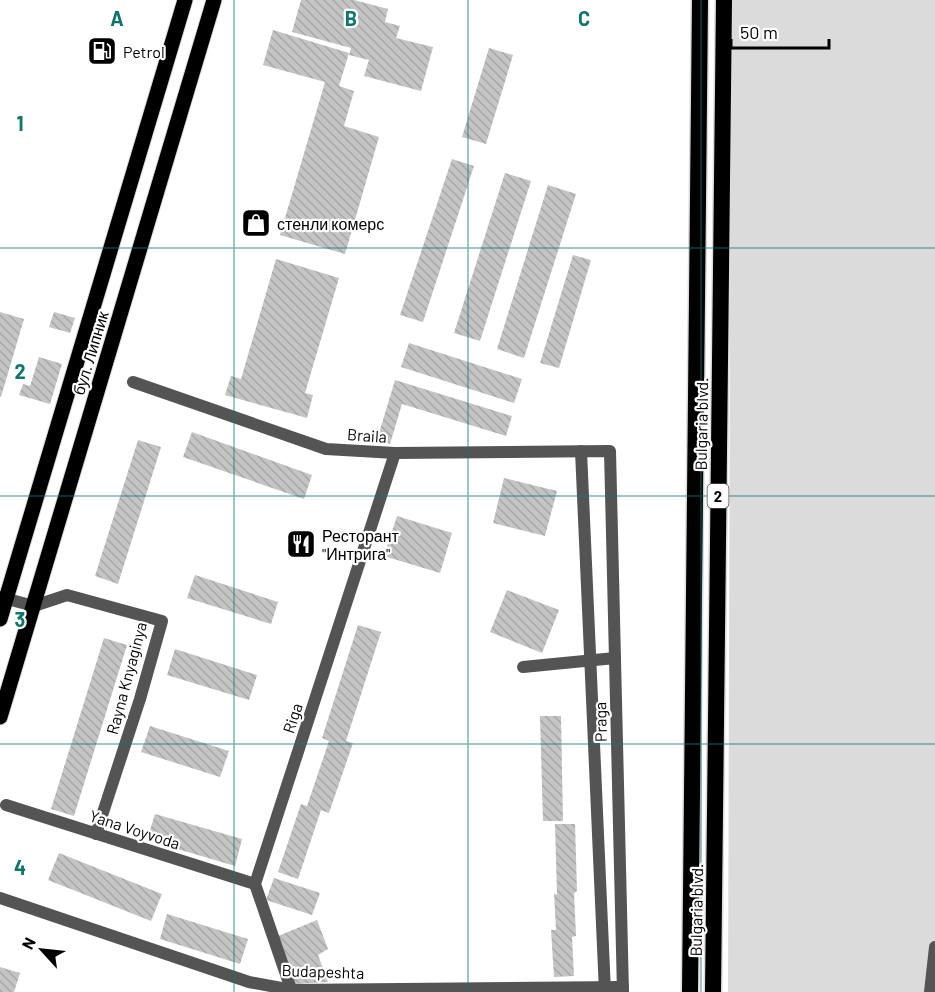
<svg xmlns="http://www.w3.org/2000/svg" width="935" height="992" font-family="Barlow,sans-serif">
  <defs>
    <pattern id="building-back-hatch" width="6" height="6" patternUnits="userSpaceOnUse" patternTransform="scale(1.5)"><rect width="6" height="6" fill="#c4c4c4"/><path d="M-1 5l2 2M0 0l6 6M5-1l2 2" fill="none" stroke="#a7a7a7"/></pattern>
  </defs>
  <rect width="100%" height="100%" fill="#fff"/>
  <path fill="#dbdbdb" d="M731 0H935V992H728Z"/>
  <g fill="url(#building-back-hatch)">
    <path d="M301 0H354L388 9 385 22 400 26 396 38 433 47 421 91 364 76 369 60 349 55 351 48 292 32Z"/>
    <path d="M273 30 349 53 339 86 354 91 344 126 379 137 345 254 280 235 325 82 263 65Z"/>
    <path d="M489 48 513 55 486 144 462 137Z"/>
    <path d="M452 159 474 166 423 322 400 315Z"/>
    <path d="M505 173 531 181 480 341 454 333Z"/>
    <path d="M548 185 576 194 524 358 497 349Z"/>
    <path d="M573 255 591 260 559 368 540 363Z"/>
    <path d="M276 259 339 278 305 393 313 395 307 418 225 395 231 376 241 379Z"/>
    <path d="M0 312 24 319 1 397 0 396Z"/>
    <path d="M54 312 75 318 70 333 49 327Z"/>
    <path d="M409 343 522 379 514 403 401 367Z"/>
    <path d="M39 357 62 364 50 404 19 395 23 384 30 386Z"/>
    <path d="M395 380 512 416 506 436 402 404 390 444 377 440Z"/>
    <path d="M192 432 312 475 304 499 183 457Z"/>
    <path d="M138 440 161 447 118 584 95 576Z"/>
    <path d="M504 478 557 491 545 536 493 523Z"/>
    <path d="M397 516 452 533 440 573 384 556Z"/>
    <path d="M195 575 278 602 271 624 187 598Z"/>
    <path d="M507 590 559 610 542 653 490 632Z"/>
    <path d="M358 625 381 632 346 741 353 743 329 813 321 810 298 879 278 872 301 804 307 806 329 741 322 738Z"/>
    <path d="M104 638 127 645 74 816 51 809Z"/>
    <path d="M175 649 257 675 249 700 167 675Z"/>
    <path d="M540 716H561L563 821H543Z"/>
    <path d="M150 726 229 751 220 777 141 752Z"/>
    <path d="M155 814 242 839 235 866 147 840Z"/>
    <path d="M555 824H575L577 891 574 893 576 936 572 937 574 976 554 977 551 930H556L554 893 557 895Z"/>
    <path d="M59 853 162 894 151 921 48 880Z"/>
    <path d="M274 878 320 893 312 915 266 900Z"/>
    <path d="M167 914 248 939 240 964 160 939Z"/>
    <path d="M317 920 328 949 318 955 328 982 295 984 278 936Z"/>
    <path d="M0 967 20 973 14 992H0Z"/>
  </g>
  <g fill="none" stroke-linecap="round" stroke-linejoin="round">
    <g stroke="#dbdbdb" stroke-width="17">
      <g id="primary">
        <path d="M0 619 185 0"/>
        <path d="M0 717 214 0"/>
      </g>
    </g>
    <g stroke="#dbdbdb" stroke-width="19">
      <g id="trunk">
        <path d="M690 992 700 0"/>
        <path d="M713 992 724 0"/>
      </g>
    </g>
    <g stroke="#545454" stroke-width="12">
      <path d="M133 382 326 449 395 453 610 451 623 992"/>
      <path d="M581 451 605 992"/>
      <path d="M34 606 67 595 162 621 140 699 96 834"/>
      <path d="M523 667 615 658"/>
      <path d="M6 805 255 884"/>
      <path d="M0 898 249 982 292 990 623 987"/>
      <path d="M292 992 255 884 395 453"/>
      <path d="M930 992 935 947"/>
    </g>
    <path stroke="#545454" stroke-width="12" d="M0 597 34 606"/>
    <use href="#primary" stroke="#000" stroke-width="15"/>
    <use href="#trunk" stroke="#000" stroke-width="16"/>
  </g>
  <path fill="none" stroke="#0f766e" stroke-width="1.5" stroke-opacity="0.55" d="M234 0V992M468 0V992M701 0V992M0 248H935M0 496H935M0 744H935"/>
  <defs>
    <g id="fuel-square" transform="scale(1.5)"><rect x="-9" y="-9" width="18" height="18" rx="4" fill="#000" stroke="#fff"/><path d="M-5.5-6h7V0h2V4h1.3V-2.5L3-4.5l.8-.8L6-3V5H2.5V1h-1V6h-7ZM-4.2-4.7v3.2H.2V-4.7Z" fill="#fff"/></g>
    <g id="shop-square" transform="scale(1.5)"><rect x="-9" y="-9" width="18" height="18" rx="4" fill="#000" stroke="#fff"/><path d="M-5-2.5h2.3a2.7 3.5 0 0 1 5.4 0H5L5.5 6h-11ZM-1.5-2.5h3a1.5 2.3 0 0 0-3 0Z" fill="#fff"/></g>
    <g id="restaurant-square" transform="scale(1.5)"><rect x="-9" y="-9" width="18" height="18" rx="4" fill="#000" stroke="#fff"/><path d="M-5-6h1v4h1v-4h1v4h1v-4h1v5L-1.5 .5V6h-2V.5L-5-1ZM5-6V6H3V1.5H1.5Q1.5-4 5-6Z" fill="#fff"/></g>
  </defs>
  <g fill-rule="evenodd">
    <use href="#fuel-square" x="102" y="51"/>
    <use href="#shop-square" x="256" y="223"/>
    <use href="#restaurant-square" x="301" y="544"/>
  </g>
  <g text-anchor="middle" dominant-baseline="central" stroke-width="4.5" stroke-linejoin="round" paint-order="stroke">
    <rect fill="#fff" stroke="#4c4c4c" stroke-width="1.5" x="707.5" y="484" width="21" height="24" rx="4.5"/>
    <g font-size="15" font-weight="bold" fill="#000">
      <text x="718" y="496">2</text>
    </g>
    <g font-size="16" fill="#000" stroke="#fff" text-anchor="start">
      <text x="123" y="51">Petrol</text>
      <text x="277" y="223">стенли комерс</text>
      <text x="322" y="535">Ресторант<tspan x="322" dy="18">"Интрига"</tspan></text>
    </g>
    <g font-size="16" fill="#000" stroke="#fff">
      <text transform="translate(90 353) rotate(-73)">бул. Липник</text>
      <text transform="translate(701 424) rotate(-89)">Bulgaria blvd.</text>
      <text transform="translate(367 435) rotate(4)">Braila</text>
      <text transform="translate(126 678) rotate(-75)">Rayna Knyaginya</text>
      <text transform="translate(292 718) rotate(-72)">Riga</text>
      <text transform="translate(600 722) rotate(-91)">Praga</text>
      <text transform="translate(135 829) rotate(18)">Yana Voyvoda</text>
      <text transform="translate(696 910) rotate(-89)">Bulgaria blvd.</text>
      <text transform="translate(323 971) rotate(2)">Budapeshta</text>
    </g>
  </g>
  <g font-size="20" text-anchor="middle" font-weight="bold" fill="#0f766e" stroke="#fff" stroke-width="4.5" stroke-linejoin="round" paint-order="stroke">
    <text x="117" y="26">A</text>
    <text x="351" y="26">B</text>
    <text x="584" y="26">C</text>
    <text x="20" y="131">1</text>
    <text x="20" y="379">2</text>
    <text x="20" y="627">3</text>
    <text x="20" y="875">4</text>
  </g>
  <g transform="translate(42 950) rotate(297)" stroke="#ffffff" stroke-width="4.5" paint-order="stroke">
  <path d="M0-4.5L10 22L0 15L-10 22Z" fill="#000000"/>
  <text y="-9" font-size="16" font-weight="bold" text-anchor="middle" fill="#000000">N</text>
  </g>
  <path d="M731 39v9h98v-9" fill="none" stroke="#000000" stroke-width="3"/>
  <text x="740" y="39" font-size="18" fill="#000000" stroke="#ffffff" stroke-width="4.5" paint-order="stroke">50 m</text>
</svg>
